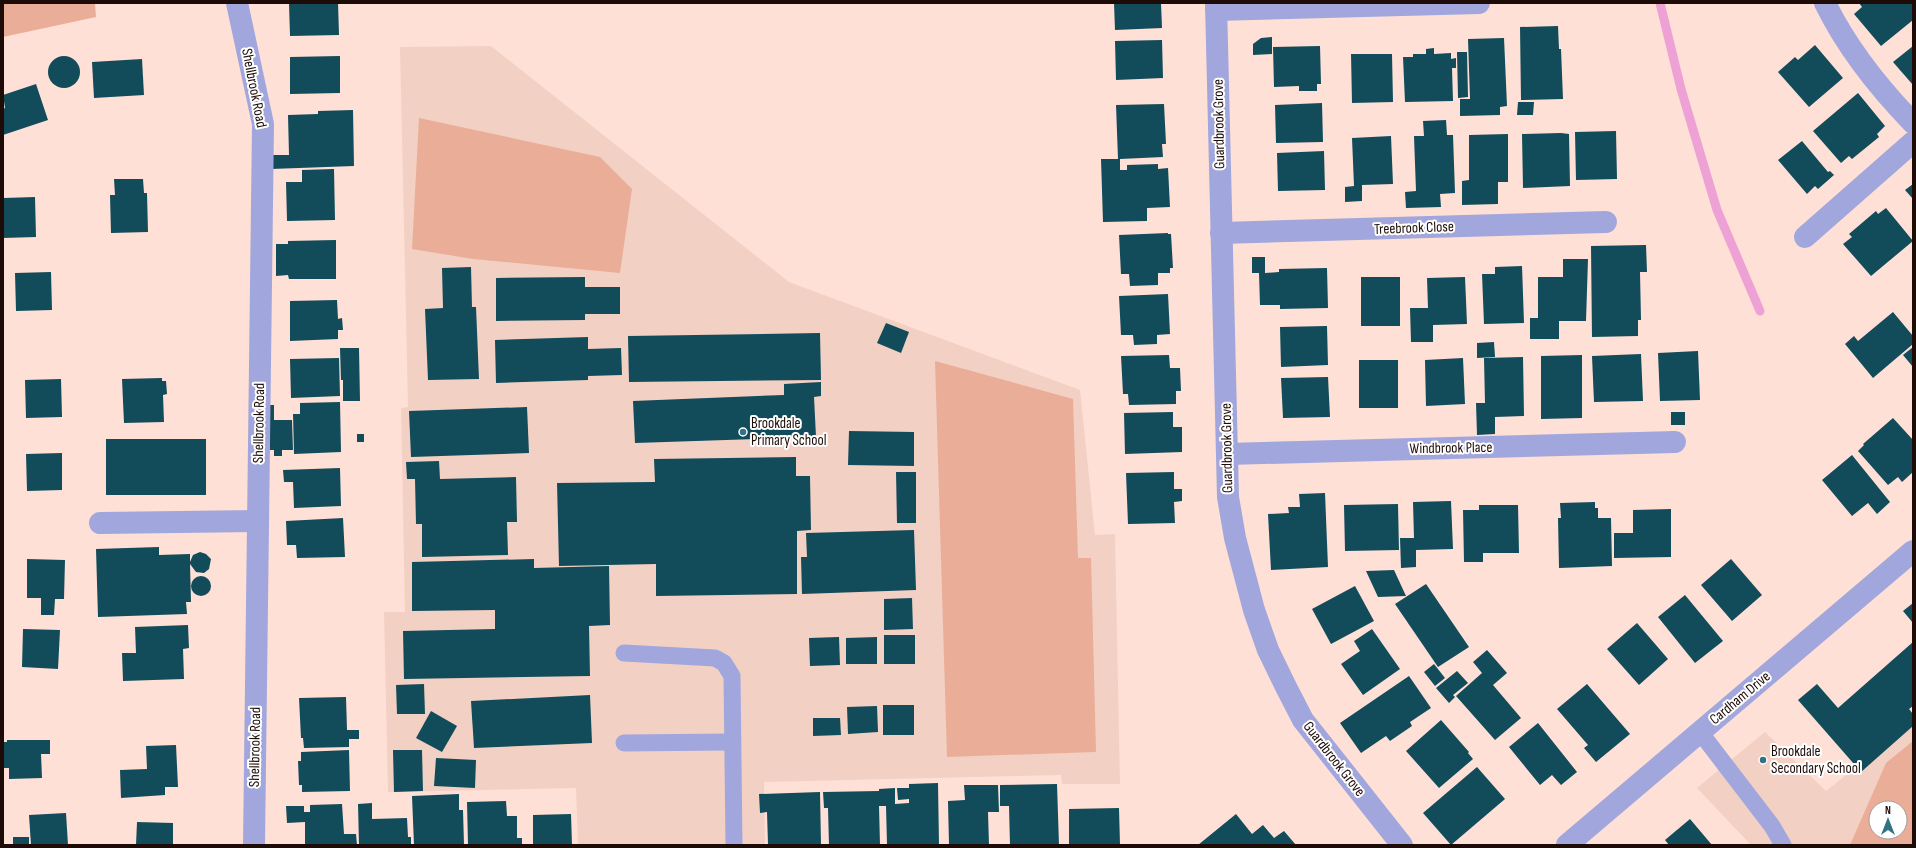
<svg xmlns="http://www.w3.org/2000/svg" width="1916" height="848" font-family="'Sofia Sans Condensed',sans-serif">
  <rect width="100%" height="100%" fill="#ffe0d6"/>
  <g fill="#f3d0c4" fill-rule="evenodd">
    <path d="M491 46 789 282 1080 390 1095 535 1115 534 1120 784H1062L1061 775 764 782 765 845H578L576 788 388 792 384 612H405L401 408 408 407 400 47Z"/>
    <path d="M1913 722V845H1751L1697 788 1765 732 1826 791ZM1876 808H1900V832H1876Z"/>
  </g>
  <g fill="#eaad98" fill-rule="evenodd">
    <path d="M3 3H95L96 17 3 37Z"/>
    <path d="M419 118 600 157 632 189 620 273 473 259 412 249Z"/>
    <path d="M935 361 1073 399 1078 558H1091L1096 752 947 757Z"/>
    <path d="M1913 741V845H1850L1886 763ZM1876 808H1900V832H1876Z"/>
  </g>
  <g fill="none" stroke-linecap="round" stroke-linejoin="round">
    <path stroke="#eda1d4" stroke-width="9" d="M1660 3 1681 89 1717 210 1760 311"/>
  </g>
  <g fill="#124b5a">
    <path d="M289 3H338L339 35 290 36Z"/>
    <path d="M1114 3H1161L1162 28 1115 30Z"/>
    <path d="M1859 3H1913V20L1881 46 1854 14 1862 7Z"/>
    <path d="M1558 26 1559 49H1561L1563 99 1521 100 1520 27Z"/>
    <path d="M1272 37V54L1253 55V44L1261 38Z"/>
    <path d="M1504 38 1507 106 1500 107V115L1460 116V99H1470L1468 39Z"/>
    <path d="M1162 40 1163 78 1116 80 1115 41Z"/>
    <path d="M1815 45 1843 78 1809 107 1778 72 1795 57 1798 60Z"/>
    <path d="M1320 46 1321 84H1317V91H1299V86L1274 87 1273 47Z"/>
    <path d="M1913 46V85L1893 62Z"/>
    <path d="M1434 48V54L1451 53V59L1456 58V68H1452L1453 101 1405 102 1403 57H1413V54H1426V49Z"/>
    <path d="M1457 52H1467L1468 97 1458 98Z"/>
    <path d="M1351 54H1392L1393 102 1352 103Z"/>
    <path d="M340 56V93L290 94V57Z"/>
    <circle cx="64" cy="72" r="16"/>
    <path d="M142 59 144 95 94 98 92 62Z"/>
    <path d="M36 84 48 120 3 135V109L5 108 3 95Z"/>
    <path d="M1858 93 1885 126 1877 134 1879 137 1852 159 1849 156 1841 163 1813 131Z"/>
    <path d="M1518 102H1534L1533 115H1517Z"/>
    <path d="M1322 103 1323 142 1276 143 1275 105Z"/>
    <path d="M1164 104 1166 144H1162L1163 157 1120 159V170H1127V165L1158 164V169L1168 168 1170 207 1147 208V221L1103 222 1101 159H1118L1116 105Z"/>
    <path d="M353 110 354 166 271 169V155H289L288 115 318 114V111Z"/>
    <path d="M1446 120 1447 135H1453L1455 193 1440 194 1441 207 1406 208 1405 192 1416 191 1414 136H1424L1423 121Z"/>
    <path d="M1616 131 1617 179 1576 180 1575 132Z"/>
    <path d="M1561 133 1569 134 1570 186 1523 188 1522 134Z"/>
    <path d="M1508 134V182H1498V204L1462 205V181L1469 180V135Z"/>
    <path d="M1391 136 1393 184 1362 185V201L1345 202V187L1354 186 1352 138Z"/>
    <path d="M1802 141 1828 172 1830 171 1834 175 1818 189 1815 186 1807 194 1778 160Z"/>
    <path d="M1324 151 1325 190 1278 191 1277 153Z"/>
    <path d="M334 169 335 220 287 221 286 182H302V170Z"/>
    <path d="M114 179H143L144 193H147L148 232 111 233 110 195H115Z"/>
    <path d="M1913 184V199L1905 190Z"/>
    <path d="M35 197 36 237 3 238V198Z"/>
    <path d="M1886 208 1913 241 1871 276 1843 244 1852 237 1849 234 1876 211 1878 214Z"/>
    <path d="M1168 233V234H1171L1173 268H1170V273H1158V285L1130 286 1129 274H1121L1119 235Z"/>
    <path d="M336 240V279H289L288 275 276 276V244H288V241Z"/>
    <path d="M1646 245 1647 272H1640L1641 320H1638V336L1592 337 1591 246Z"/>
    <path d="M1252 257H1265V273L1279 272V269L1327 268 1328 308 1280 309V305H1260L1259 273H1252Z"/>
    <path d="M1563 259H1588L1586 321H1559V339H1530V318H1538V277H1563Z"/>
    <path d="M1522 266 1524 323 1484 324 1482 274H1495V267Z"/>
    <path d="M471 267 472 307H476L479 379 428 380 425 309 443 308 442 268Z"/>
    <path d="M51 272 52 310 16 311 15 273Z"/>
    <path d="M585 277V287H620V314H585V320L496 321V278Z"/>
    <rect x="1361" y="277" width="39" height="49"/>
    <path d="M1465 277 1467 324 1433 325V342H1411L1410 308H1428L1427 278Z"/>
    <path d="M1168 294 1170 334 1157 335V344L1134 345 1133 335H1121L1119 296Z"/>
    <path d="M337 300 338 319 342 318 343 330H338V339L290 341V301Z"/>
    <path d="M1893 312 1913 336V344L1873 378 1845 344 1854 336 1858 341Z"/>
    <path d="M886 323 909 332 901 353 877 343Z"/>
    <path d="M1327 326 1328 365 1281 367 1280 327Z"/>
    <path d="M820 333 821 380 629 382 628 336Z"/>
    <path d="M588 337V349L621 348 622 375 588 376V380L496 383 495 340Z"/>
    <path d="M1494 342 1495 357 1477 358V343Z"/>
    <path d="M1913 347V367L1903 355Z"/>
    <path d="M340 348H359L360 401H343V380H341Z"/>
    <path d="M1698 351 1700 400 1660 401 1658 353Z"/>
    <path d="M1641 354 1643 401 1594 402 1592 356Z"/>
    <path d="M1169 355 1170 368H1180L1181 391H1176V404L1129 405 1128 394H1123L1121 356Z"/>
    <path d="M1582 355V418L1541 419V356Z"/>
    <path d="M1523 357 1524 416 1495 417V434L1477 435 1476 403H1485L1484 358Z"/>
    <path d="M339 358 340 396 291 398 290 359Z"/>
    <path d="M1463 358 1465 404 1426 406 1425 360Z"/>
    <rect x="1359" y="360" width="39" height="48"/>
    <path d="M1328 377 1330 417 1283 418 1281 378Z"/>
    <path d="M162 378V381H166L167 394 163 395 164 422 124 423 122 379Z"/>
    <path d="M61 379 62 417 26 418 25 380Z"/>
    <path d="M821 382V396L814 397 816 437 635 443 633 401 784 395V384Z"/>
    <path d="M340 402 341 452 294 454 293 414H300V403Z"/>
    <path d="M269 405H274V420H292L293 450H282V456H274V450H270Z"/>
    <path d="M527 407 529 453 411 457 409 411Z"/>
    <path d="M1173 412V427H1182V452L1125 454 1124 413Z"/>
    <rect x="1671" y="412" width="14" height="13"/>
    <path d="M1893 418 1913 440 1912 466 1913 472 1902 482 1898 477 1888 485 1858 451 1864 445 1863 444Z"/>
    <path d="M849 431 914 432V466L848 465Z"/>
    <rect x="357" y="434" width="7" height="8"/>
    <rect x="106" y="439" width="100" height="56"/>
    <path d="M62 453V490L27 491 26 454Z"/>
    <path d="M1852 455 1890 502 1877 514 1868 503 1852 516 1822 480Z"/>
    <path d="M796 457V476H810L811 530 797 531V594L656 596V564L559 566 557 483 655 482 654 459Z"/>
    <path d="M439 461 440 479 516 477 517 522H507L508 555 422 557V524H416L415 479H407L406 462Z"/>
    <path d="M340 468 341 506 294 508 293 482H284L283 470Z"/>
    <path d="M896 472H916V523H897Z"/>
    <path d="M1174 472V489H1182V501L1174 502 1175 523 1128 524 1126 473Z"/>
    <path d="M1325 493 1328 567 1271 570 1268 514 1289 513 1288 507H1300L1299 494Z"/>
    <path d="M1451 501 1453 549 1416 550V567L1401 568 1400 538H1414L1413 502Z"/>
    <path d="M1595 502V508H1598V518H1611L1612 566 1559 568 1558 518H1561L1560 503Z"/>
    <path d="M1398 504 1399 550 1345 551 1344 505Z"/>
    <path d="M1479 505H1518L1519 553H1483V562H1464L1463 510H1479Z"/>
    <path d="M1671 509V557L1614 558V533H1633V510Z"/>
    <path d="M343 518 345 557 297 558 296 545H287L286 521Z"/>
    <path d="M914 530 916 590 802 594 801 557H807L806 533Z"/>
    <path d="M159 547V555L190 554V562L193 555 200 552 206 554 211 559 209 569 204 573 196 572 190 564 191 602H186L187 614 98 617 96 549Z"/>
    <path d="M27 559 65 560 64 599H55L54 615H41V598H27Z"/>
    <path d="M534 559V568L609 566 610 625 589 626 590 676 404 679 403 631 495 629V610L412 611V562Z"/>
    <path d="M1731 559 1762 595 1732 621 1701 585Z"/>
    <path d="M1394 570 1406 596 1378 597 1366 571Z"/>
    <circle cx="201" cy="586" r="10"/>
    <path d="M1426 584 1469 647 1438 667 1395 604Z"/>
    <path d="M1355 586 1374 621 1331 644 1312 609Z"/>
    <path d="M1685 595 1723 641 1695 663 1658 617Z"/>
    <path d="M912 598 913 629 884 630V599Z"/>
    <path d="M1913 603V623L1903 611Z"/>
    <path d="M1637 623 1668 659 1639 685 1607 649Z"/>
    <path d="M188 625 189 648 183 649 184 679 123 681 122 653H136L135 627Z"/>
    <path d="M23 629 60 630 58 669 22 667Z"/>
    <path d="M1372 629 1400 669 1363 695 1341 664 1360 651 1354 641Z"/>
    <rect x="884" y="635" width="31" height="29"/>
    <path d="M839 637 840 665 810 666 809 638Z"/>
    <path d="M877 637V664H846V638Z"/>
    <path d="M1913 642V706L1909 709 1913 714V726L1861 772 1798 700 1817 684 1838 708Z"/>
    <path d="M1487 650 1507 673 1493 685 1521 718 1495 740 1456 696 1482 673 1473 662Z"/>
    <path d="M1434 664 1445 678 1435 686 1424 672Z"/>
    <path d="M1457 671 1468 683 1453 695 1455 697 1449 703 1436 688Z"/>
    <path d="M1409 676 1431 708 1410 722 1412 726 1390 741 1386 736 1361 753 1340 723Z"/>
    <path d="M424 684 425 714H397L396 685Z"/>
    <path d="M1587 684 1630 734 1596 762 1584 748 1588 745 1557 709Z"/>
    <path d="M590 695 592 743 474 748 471 701Z"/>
    <path d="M346 697 347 730H359V739H349V747L304 748 303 738H301L299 698Z"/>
    <rect x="883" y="705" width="31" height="30"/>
    <path d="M877 706 878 732 848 734 847 707Z"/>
    <path d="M431 711 457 726 442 752 416 738Z"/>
    <path d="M813 718H840L841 735 813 736Z"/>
    <path d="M1441 720 1469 752 1468 753 1473 759 1439 788 1406 751Z"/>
    <path d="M1538 723 1577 772 1561 785 1552 775 1540 785 1509 747Z"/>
    <path d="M7 740H50V754H41L42 778 9 779V768H3V742H7Z"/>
    <path d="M176 745 178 787H165V795L121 798 120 770 147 769 146 746Z"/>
    <path d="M349 750 350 791 302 792V785H299L298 761H301V752Z"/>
    <path d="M393 750H422L423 791 394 792Z"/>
    <path d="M436 758 476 760 475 788 434 786Z"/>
    <path d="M1477 767 1505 799 1451 845 1423 813Z"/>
    <path d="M938 783 939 845H887L886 806H879L880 845H829L828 808H824L823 792 879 791V789L895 788V804L909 803V799L898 800 897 788H909V784Z"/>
    <path d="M1057 784 1059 845H1010L1009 806H1000V785Z"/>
    <path d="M964 785H998L999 812H988L989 845H949L948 801 965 800Z"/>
    <path d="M820 792 821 845H768L767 812 760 813 759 794Z"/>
    <path d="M459 794V810H463L464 845H414L412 796Z"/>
    <path d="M506 801 507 816H517V838H522V845H468L467 802Z"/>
    <path d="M372 803V819L407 818 408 837H411V845H359L358 804Z"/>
    <path d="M342 804 344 834H356L357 845H305V822L287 823 286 806H304V812H310V805Z"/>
    <path d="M1119 808 1120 845H1069V809Z"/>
    <path d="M66 813 68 845H31L29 815Z"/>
    <path d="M571 814 572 845H533V815Z"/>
    <path d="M1236 814 1252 834 1263 825 1274 838 1284 831 1296 845H1198Z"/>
    <path d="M1690 819 1712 845H1669L1665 840Z"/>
    <path d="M137 822 173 823V845H136Z"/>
    <rect x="13" y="837" width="16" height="8"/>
  </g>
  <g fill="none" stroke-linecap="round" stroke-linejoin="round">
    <g stroke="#a1a7dc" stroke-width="17">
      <path d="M624 653 715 658 724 663 732 676 734 845"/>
      <path d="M1700 732 1772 826 1783 845"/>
      <path d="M624 743 731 742"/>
    </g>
    <g stroke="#a1a7dc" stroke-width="22">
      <path d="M237 3 263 124 254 845"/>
      <path d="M1216 3 1228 497 1235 538 1254 610 1268 650 1286 687 1303 720 1402 845"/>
      <path d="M1825 3C1847 48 1878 87 1913 123"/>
      <path d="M1216 10 1479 3"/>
      <path d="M1221 233 1606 222"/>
      <path d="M1805 237 1913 142"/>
      <path d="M1228 454 1675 442"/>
      <path d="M100 523 258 521"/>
    </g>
    <path stroke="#a1a7dc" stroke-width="22" d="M1567 845 1913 551"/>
  </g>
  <g fill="#317385" stroke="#fff" stroke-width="1.5">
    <circle cx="743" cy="432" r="4"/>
    <circle cx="1763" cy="760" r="4"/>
  </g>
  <g text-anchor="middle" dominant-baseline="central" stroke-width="4" stroke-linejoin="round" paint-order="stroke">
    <g font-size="15" fill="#1c0b06" stroke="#fff">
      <text transform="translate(254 88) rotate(79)">Shellbrook Road</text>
      <text transform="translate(1219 124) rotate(-91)">Guardbrook Grove</text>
      <text transform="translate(1414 228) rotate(-2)">Treebrook Close</text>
      <text transform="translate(259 423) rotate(-89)">Shellbrook Road</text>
      <text transform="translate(1227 448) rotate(-91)">Guardbrook Grove</text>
      <text transform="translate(1451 448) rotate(-1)">Windbrook Place</text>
      <text transform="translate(1740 698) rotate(-40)">Cardham Drive</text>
      <text transform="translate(255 747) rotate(-89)">Shellbrook Road</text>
      <text transform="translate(1334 759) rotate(52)">Guardbrook Grove</text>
    </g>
    <g font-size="15" fill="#1c0b06" stroke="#fff" text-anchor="start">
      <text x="751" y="423">Brookdale<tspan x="751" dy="17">Primary School</tspan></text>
      <text x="1771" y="751">Brookdale<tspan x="1771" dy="17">Secondary School</tspan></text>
    </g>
  </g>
  <rect width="1916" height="848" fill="none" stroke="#1c0b06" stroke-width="8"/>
  <g transform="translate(1888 820)"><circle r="19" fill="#ffffff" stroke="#a49d9b"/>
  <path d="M0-3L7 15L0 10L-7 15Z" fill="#317385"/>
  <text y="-6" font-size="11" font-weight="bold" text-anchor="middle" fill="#1c0b06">N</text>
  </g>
</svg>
